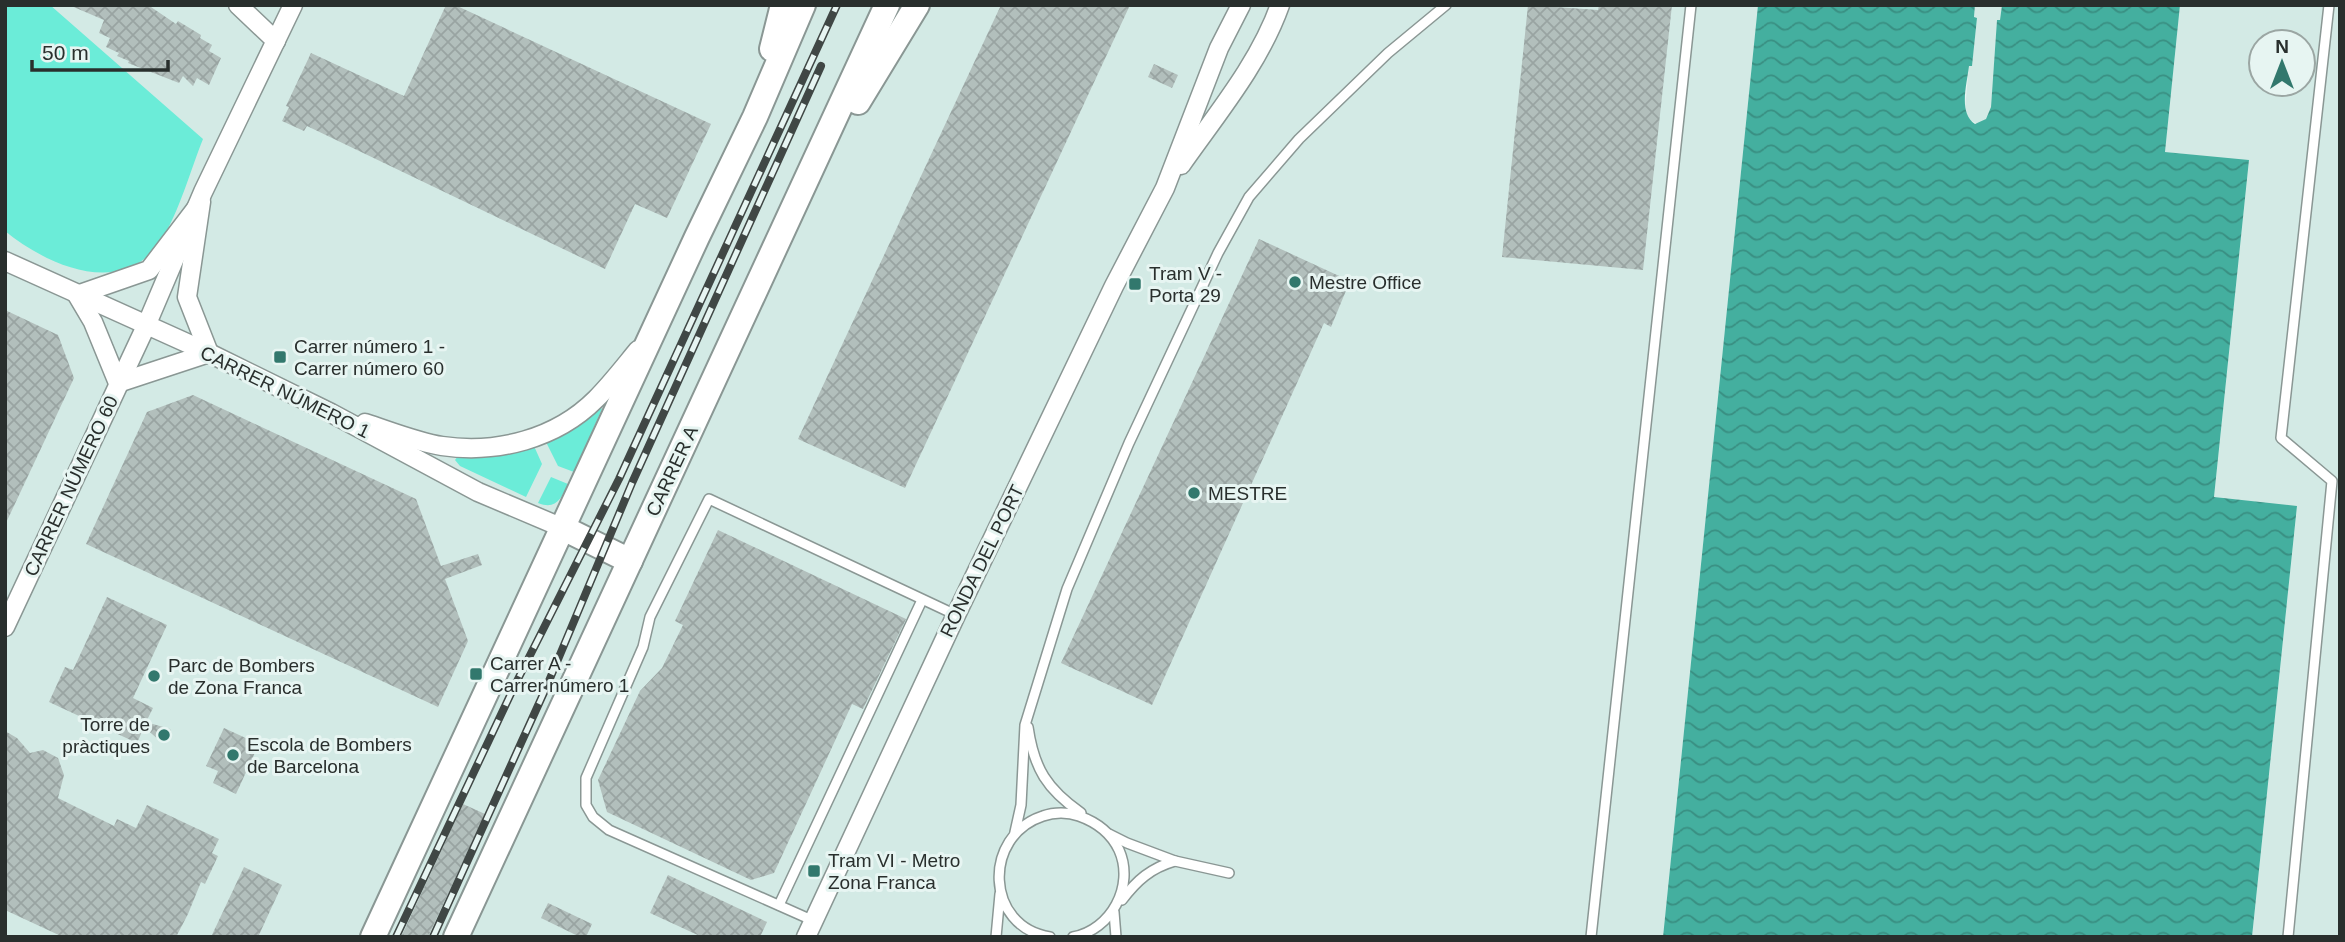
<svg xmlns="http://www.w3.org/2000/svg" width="2345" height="942" font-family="Arial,sans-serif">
  <defs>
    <pattern id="water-waves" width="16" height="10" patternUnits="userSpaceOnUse" patternTransform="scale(1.75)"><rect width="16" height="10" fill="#44af9f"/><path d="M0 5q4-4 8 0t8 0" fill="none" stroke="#398f82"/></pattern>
    <pattern id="building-cross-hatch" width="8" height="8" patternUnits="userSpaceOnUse" patternTransform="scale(1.75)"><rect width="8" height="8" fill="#b2bfbc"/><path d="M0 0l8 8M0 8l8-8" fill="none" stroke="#99a4a2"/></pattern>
  </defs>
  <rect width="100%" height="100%" fill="#e7f5f2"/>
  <g fill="#d3eae5" fill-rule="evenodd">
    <path d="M5 5H1758L1663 937H5Z"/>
    <path d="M1975 5H2002L2000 20 1997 21 1991 107 1986 119 1978 124 1969 120 1965 109 1969 65H1972L1977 18H1974Z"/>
    <path d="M2180 5H2340V937H2252L2297 507 2214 497 2249 161 2165 152ZM2261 42H2303V84H2261Z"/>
  </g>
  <g fill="#6becd8">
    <path d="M5 5H50L203 139C191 169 179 212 162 239 124 300 48 266 5 231Z"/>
    <path d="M600 407 602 409 574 472 558 466 546 442 574 427Z"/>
    <path d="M534 446 542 464 526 497 460 466 455 460 458 456 503 454Z"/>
    <path d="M551 477 568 484C561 499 556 510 538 503Z"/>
  </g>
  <path fill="url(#water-waves)" d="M1758 5H1975L1974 17 1977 18 1972 66H1969C1967 84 1958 113 1975 124L1986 119 1991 107 1997 20H2000L2002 5H2180L2165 152 2249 160 2214 497 2297 506 2252 937H1663Z"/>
  <g fill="url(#building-cross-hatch)">
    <path d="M69 5H148L176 24 178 21 201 35 200 38 212 45 209 51 221 58 209 85 197 78 193 86 183 76 179 83 128 63 129 61 117 56 119 53 106 47 110 38 99 33 104 20Z"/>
    <path d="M446 5H455L711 124 667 218 635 204 605 269 307 126 304 131 282 121 289 107 286 106 311 53 404 96Z"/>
    <path d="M1001 5H1130L905 488 798 439Z"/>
    <path d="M1528 5 1598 10 1599 5H1672L1643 270 1502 257Z"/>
    <path d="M1154 64 1178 75 1172 88 1148 77Z"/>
    <path d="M1259 239 1350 281 1331 327 1324 323 1152 705 1061 663Z"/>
    <path d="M5 310 58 335 74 378 5 525Z"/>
    <path d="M193 395 416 499 441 566 478 554 482 565 445 579 468 641 438 707 86 544 147 412Z"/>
    <path d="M718 530 906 619 863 709 852 704 774 873 751 880 607 812 598 780 640 691 662 668 683 625 675 621Z"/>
    <path d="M107 597 167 625 133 698 153 708 146 722 170 729 172 734 167 741H160L144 727 137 743 49 702 65 667 73 670Z"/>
    <path d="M224 728 259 744 236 794 213 783 218 771 206 766Z"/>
    <path d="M5 731 17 738 30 753 43 750 58 758 64 775 58 798 114 826 117 819 136 828 147 805 219 839 212 853 218 856 205 884 201 882 188 914 176 937H63L5 910Z"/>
    <path d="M463 804 485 814 428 937H401Z"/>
    <path d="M244 867 282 885 258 937H211Z"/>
    <path d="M668 875 767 922 760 937H702L650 913Z"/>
    <path d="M548 903 592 924 586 937H580L541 918Z"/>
  </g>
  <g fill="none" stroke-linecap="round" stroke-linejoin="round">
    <g stroke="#8a9794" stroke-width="12">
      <g id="service">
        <path d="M1028 727C1034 769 1047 789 1081 813"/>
        <path d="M1015 832 1021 805 1025 725 1067 589 1129 443 1218 253 1249 197 1299 139 1388 53 1446 5"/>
        <path d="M1109 834 1127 843 1175 861C1151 868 1137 880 1122 900"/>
        <path d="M1175 861 1229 873"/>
        <path d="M779 905 922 600"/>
        <path d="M1114 912 1116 937"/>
        <path d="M814 921 609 830 593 817 586 805V778L643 647 650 617 709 499 956 615"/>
        <path d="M996 937 1000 894"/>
        <path d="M1050 937C985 927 982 836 1043 816 1054 812 1068 812 1079 816 1096 822 1111 833 1119 850 1135 886 1111 930 1073 937"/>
        <path d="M1591 937 1691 5"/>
        <path d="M2288 937 2332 481 2281 438 2329 5"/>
      </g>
    </g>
    <g stroke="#8a9794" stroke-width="21">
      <g id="minor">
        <path d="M238 5 276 41"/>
        <path d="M1181 165C1216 115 1259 64 1280 5"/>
        <path d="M201 202 187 297 209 353 118 383 93 322 77 295 149 270Z"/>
        <path d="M5 261 209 353 331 413 478 492 563 528"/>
        <path d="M365 423C390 431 417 442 442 446 497 454 556 439 596 399 611 384 624 367 638 350"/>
        <path d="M5 627 146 326 203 192 293 5"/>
        <path d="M806 937 956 615 1114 286 1165 188 1219 48 1241 5"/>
      </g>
    </g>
    <g stroke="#8a9794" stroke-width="28">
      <g id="secondary">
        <path d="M772 49 783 5"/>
        <path d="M858 102 917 5"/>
        <path d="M563 528 630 561"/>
        <path d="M373 937 697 237 755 117 803 5"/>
        <path d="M456 937 887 5"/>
      </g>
    </g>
    <use href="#service" stroke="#fff" stroke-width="9"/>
    <use href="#minor" stroke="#fff" stroke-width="18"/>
    <use href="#secondary" stroke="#fff" stroke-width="24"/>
    <g stroke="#404745" stroke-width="8">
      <g id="rail">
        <path d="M396 937 515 685 619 479 837 5"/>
        <path d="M433 937 546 688 632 483 821 66"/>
      </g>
    </g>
    <use href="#rail" stroke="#e7f5f2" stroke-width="5" stroke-dasharray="16" stroke-linecap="butt"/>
  </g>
  <g fill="#32786d" stroke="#e7f5f2" stroke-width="2.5">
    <circle cx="1295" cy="282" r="7"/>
    <rect x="1128" y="277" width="14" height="14" rx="3.5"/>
    <rect x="273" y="350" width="14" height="14" rx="3.5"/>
    <circle cx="1194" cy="493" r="7"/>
    <rect x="469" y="667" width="14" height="14" rx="3.5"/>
    <circle cx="154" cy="676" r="7"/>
    <circle cx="164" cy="735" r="7"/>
    <circle cx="233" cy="755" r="7"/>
    <rect x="807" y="864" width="14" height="14" rx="3.5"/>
  </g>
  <g text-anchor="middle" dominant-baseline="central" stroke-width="6" stroke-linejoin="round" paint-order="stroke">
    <g font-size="19" fill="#292f2d" stroke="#e7f5f2" text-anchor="start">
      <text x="1149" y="273">Tram V -<tspan x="1149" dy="22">Porta 29</tspan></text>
      <text x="1309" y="282">Mestre Office</text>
      <text x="294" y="346">Carrer número 1 -<tspan x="294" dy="22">Carrer número 60</tspan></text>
      <text x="1208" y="493">MESTRE</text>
      <text x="490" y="663">Carrer A -<tspan x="490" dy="22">Carrer número 1</tspan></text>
      <text x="168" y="665">Parc de Bombers<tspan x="168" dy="22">de Zona Franca</tspan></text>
      <text x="150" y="724" text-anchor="end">Torre de<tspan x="150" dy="22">pràctiques</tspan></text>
      <text x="247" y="744">Escola de Bombers<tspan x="247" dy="22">de Barcelona</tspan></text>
      <text x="828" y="860">Tram VI - Metro<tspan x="828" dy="22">Zona Franca</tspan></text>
    </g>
    <g font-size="19" fill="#292f2d" stroke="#e7f5f2">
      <text transform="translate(285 392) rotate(26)">CARRER NÚMERO 1</text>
      <text transform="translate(672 471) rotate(-65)">CARRER A</text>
      <text transform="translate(71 486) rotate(-65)">CARRER NÚMERO 60</text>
      <text transform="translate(982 561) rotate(-64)">RONDA DEL PORT</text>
    </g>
  </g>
  <rect width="2345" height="942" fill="none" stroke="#292f2d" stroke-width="14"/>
  <g transform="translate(2282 63)"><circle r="33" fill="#e7f5f2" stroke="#9ba6a3" stroke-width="2"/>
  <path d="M0-5L12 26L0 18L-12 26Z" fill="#32786d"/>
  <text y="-10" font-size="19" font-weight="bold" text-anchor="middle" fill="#292f2d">N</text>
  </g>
  <path d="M32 60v10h136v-10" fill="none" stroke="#292f2d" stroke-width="3.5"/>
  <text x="42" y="60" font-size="21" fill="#292f2d" stroke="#e7f5f2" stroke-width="5" paint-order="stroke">50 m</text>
</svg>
